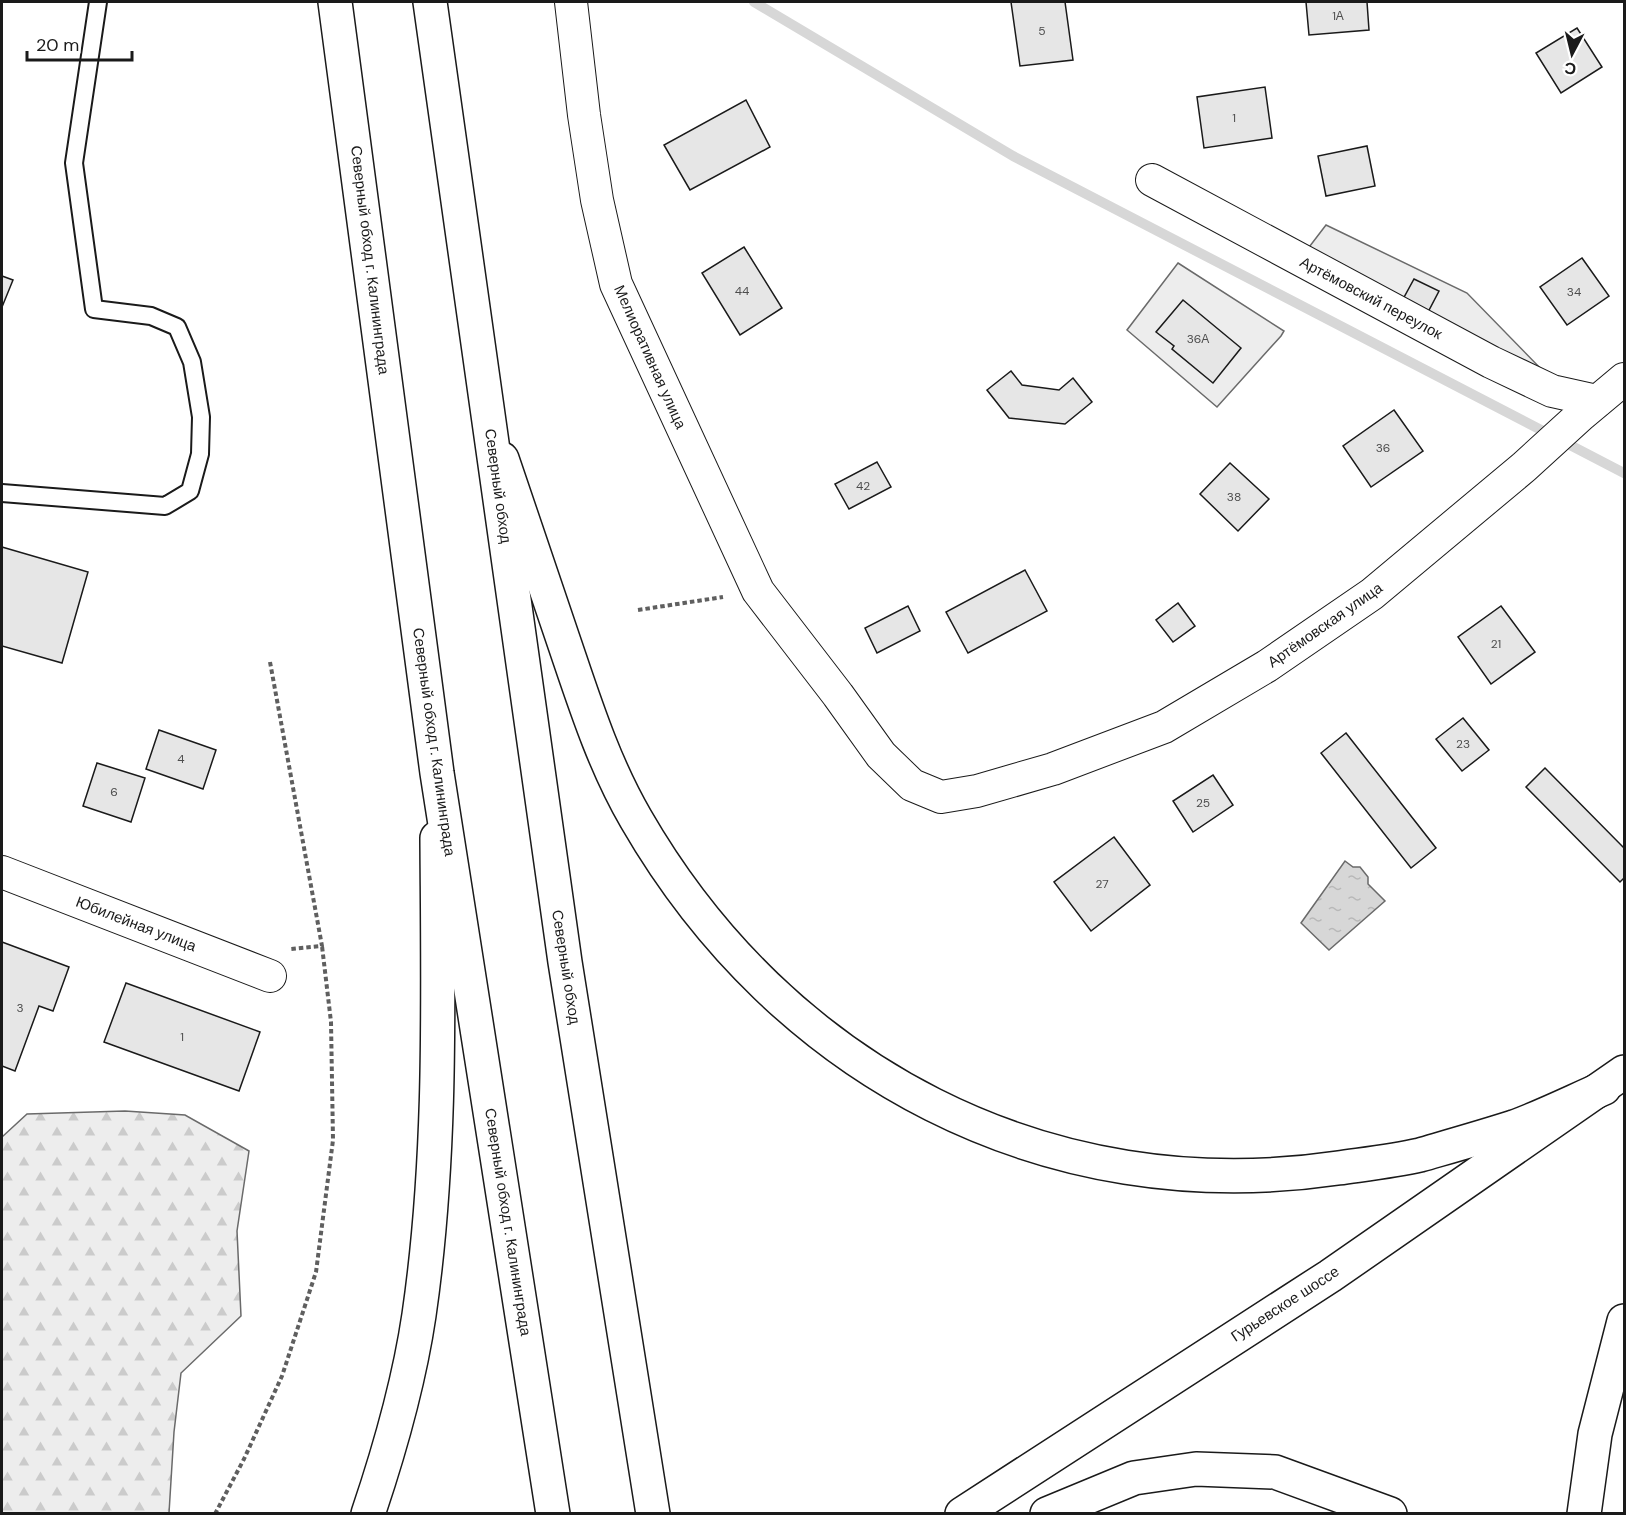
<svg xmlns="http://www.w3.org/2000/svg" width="1626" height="1515" font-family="'DM Sans',sans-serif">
  <defs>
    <pattern id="forest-firs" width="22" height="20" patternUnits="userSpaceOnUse" patternTransform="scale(1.5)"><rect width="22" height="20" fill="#ededed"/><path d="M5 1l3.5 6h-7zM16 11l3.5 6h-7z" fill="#cbcbcb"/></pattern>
    <pattern id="water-ripples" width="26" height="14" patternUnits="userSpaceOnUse" patternTransform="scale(1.5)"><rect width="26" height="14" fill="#d7d7d7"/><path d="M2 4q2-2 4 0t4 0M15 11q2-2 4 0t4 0" fill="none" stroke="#b8b8b8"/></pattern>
  </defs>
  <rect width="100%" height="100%" fill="#fff"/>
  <path fill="url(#forest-firs)" stroke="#6a6a6a" stroke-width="1.5" d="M125 1111 185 1115 249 1151 237 1231 241 1316 181 1373 174 1432 169 1513H2V1137L27 1114Z"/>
  <g fill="#ededed" stroke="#6a6a6a" stroke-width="1.5">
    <path d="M1326 225 1467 293 1544 372 1300 259Z"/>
    <path d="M1178 263 1284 331 1281 336 1217 407 1127 330Z"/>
  </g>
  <path fill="url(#water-ripples)" stroke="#6a6a6a" stroke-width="1.5" d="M1345 861 1353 867H1360L1368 877V884L1385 901 1329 950 1301 923Z"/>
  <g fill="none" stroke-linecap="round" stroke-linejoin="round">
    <path stroke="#d7d7d7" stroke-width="10" d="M754 2 1013 156 1624 473"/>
  </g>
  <g fill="#e6e6e6" stroke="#1a1a1a" stroke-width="1.5">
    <path d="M1011 2H1065L1073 60 1020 66Z"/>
    <path d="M1306 2H1367L1369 30 1309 35Z"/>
    <path d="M1577 28 1602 67 1561 93 1536 53Z"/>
    <path d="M1265 87 1272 138 1204 148 1197 97Z"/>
    <path d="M746 100 770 147 690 190 664 145Z"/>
    <path d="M1367 146 1375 186 1326 196 1318 156Z"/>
    <path d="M744 247 782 308 740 335 702 273Z"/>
    <path d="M1582 258 1609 296 1567 325 1540 287Z"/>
    <path d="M2 276 13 280 2 307Z"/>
    <path d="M1414 279 1439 291 1427 314 1402 301Z"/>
    <path d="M1183 300 1241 348 1213 383 1172 349 1174 346 1156 332Z"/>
    <path d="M1011 371 1022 385 1059 390 1073 378 1092 402 1065 424 1009 418 987 390Z"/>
    <path d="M1394 410 1423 451 1371 487 1343 446Z"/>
    <path d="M877 462 891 487 849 509 835 484Z"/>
    <path d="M1230 463 1269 499 1238 531 1200 494Z"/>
    <path d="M2 547 88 572 62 663 2 646Z"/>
    <path d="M1025 570 1047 611 968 653 946 612Z"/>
    <path d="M1178 603 1195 626 1173 642 1156 620Z"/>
    <path d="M908 606 920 631 877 653 865 628Z"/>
    <path d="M1501 606 1535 652 1491 684 1458 637Z"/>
    <path d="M1463 718 1489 750 1462 771 1436 739Z"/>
    <path d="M159 730 216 750 203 789 146 769Z"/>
    <path d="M1346 733 1436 848 1411 868 1321 753Z"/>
    <path d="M97 763 145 778 131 822 83 806Z"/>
    <path d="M1545 768 1624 848V878L1620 882 1526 787Z"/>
    <path d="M1213 775 1233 805 1193 832 1173 801Z"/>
    <path d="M1114 837 1150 885 1091 931 1054 882Z"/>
    <path d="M2 942 69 967 53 1011 39 1006 15 1071 2 1066Z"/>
    <path d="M126 983 260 1032 239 1091 104 1042Z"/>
  </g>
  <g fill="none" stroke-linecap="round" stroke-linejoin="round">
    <g stroke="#1a1a1a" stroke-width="20">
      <path id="lane" d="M2 493 165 506 190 491 200 454 201 417 192 362 177 327 151 316 94 309 74 163 98 2"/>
    </g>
    <g stroke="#1a1a1a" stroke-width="34">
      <g id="street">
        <path d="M571 2 584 115 597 200 616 284 758 591 838 695 881 755 912 785 941 797 977 791 1053 769 1164 727 1267 666 1372 594 1524 467 1581 415 1624 379"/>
        <path d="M1152 180 1491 362 1552 391 1597 401"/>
        <path d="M2 872 270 976"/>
      </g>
    </g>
    <g stroke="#1a1a1a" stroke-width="36">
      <g id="primary">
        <path d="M502 459C523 521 544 583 565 645 585 704 604 764 636 819 782 1072 1047 1211 1338 1168 1366 1164 1394 1161 1420 1155 1451 1146 1483 1137 1514 1127 1544 1116 1574 1101 1604 1088"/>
        <path d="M368 1514C390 1449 409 1383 419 1315 442 1157 438 997 437 838"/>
        <path d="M962 1514 1330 1276 1624 1072"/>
        <path d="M1047 1514 1134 1478 1196 1469 1275 1472 1390 1514"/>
        <path d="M1584 1514 1595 1434 1624 1321"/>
      </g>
    </g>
    <g stroke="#1a1a1a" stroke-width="36">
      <g id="highway">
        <path d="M335 2 437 773 553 1514"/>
        <path d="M430 2 565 962 653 1514"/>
      </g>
    </g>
    <g stroke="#5f5f5f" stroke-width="4" stroke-dasharray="4.5 3" stroke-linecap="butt">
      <path d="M638 610 723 597"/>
      <path d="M270 662 322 946 291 949"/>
      <path d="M215 1514 244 1459 282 1376 316 1272 333 1140 331 1022 322 946"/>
    </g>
    <use href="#lane" stroke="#fff" stroke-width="16"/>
    <use href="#street" stroke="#fff" stroke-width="32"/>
    <use href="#primary" stroke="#fff" stroke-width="33"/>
    <use href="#highway" stroke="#fff" stroke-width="33"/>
  </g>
  <g text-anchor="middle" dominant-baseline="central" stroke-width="4.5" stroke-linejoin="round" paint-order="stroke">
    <g font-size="12" fill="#4d4d4d">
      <text x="1338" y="16">1А</text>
      <text x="1042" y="31">5</text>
      <text x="1234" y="118">1</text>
      <text x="742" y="291">44</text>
      <text x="1574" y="292">34</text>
      <text x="1198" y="339">36А</text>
      <text x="1383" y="448">36</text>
      <text x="863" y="486">42</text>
      <text x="1234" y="497">38</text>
      <text x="1496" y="644">21</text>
      <text x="1463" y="744">23</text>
      <text x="181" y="759">4</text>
      <text x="114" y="792">6</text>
      <text x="1203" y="803">25</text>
      <text x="1102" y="884">27</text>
      <text x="20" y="1008">3</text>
      <text x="182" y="1037">1</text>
    </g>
    <g font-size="15" fill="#1a1a1a" stroke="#fff">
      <text transform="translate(370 260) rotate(83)">Северный обход г. Калининграда</text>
      <text transform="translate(1371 298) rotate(28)">Артёмовский переулок</text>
      <text transform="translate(650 357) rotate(66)">Мелиоративная улица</text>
      <text transform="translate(498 486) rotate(82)">Северный обход</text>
      <text transform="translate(1325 625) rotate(-35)">Артёмовская улица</text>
      <text transform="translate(434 742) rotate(82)">Северный обход г. Калининграда</text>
      <text transform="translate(136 924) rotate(21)">Юбилейная улица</text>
      <text transform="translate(566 967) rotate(81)">Северный обход</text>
      <text transform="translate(508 1222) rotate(81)">Северный обход г. Калининграда</text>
      <text transform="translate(1285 1304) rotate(-33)">Гурьевское шоссе</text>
    </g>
  </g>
  <rect width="1626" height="1515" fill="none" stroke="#1a1a1a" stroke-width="6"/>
  <g transform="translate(1572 54) rotate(187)" stroke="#ffffff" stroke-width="4.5" paint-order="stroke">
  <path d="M0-4.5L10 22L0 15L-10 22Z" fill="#1a1a1a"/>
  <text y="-9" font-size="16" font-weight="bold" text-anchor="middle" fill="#1a1a1a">С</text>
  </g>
  <path d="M27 51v9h105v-9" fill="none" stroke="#1a1a1a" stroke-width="3"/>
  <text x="36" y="51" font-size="18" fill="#1a1a1a" stroke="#ffffff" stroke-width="4.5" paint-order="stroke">20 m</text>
</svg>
